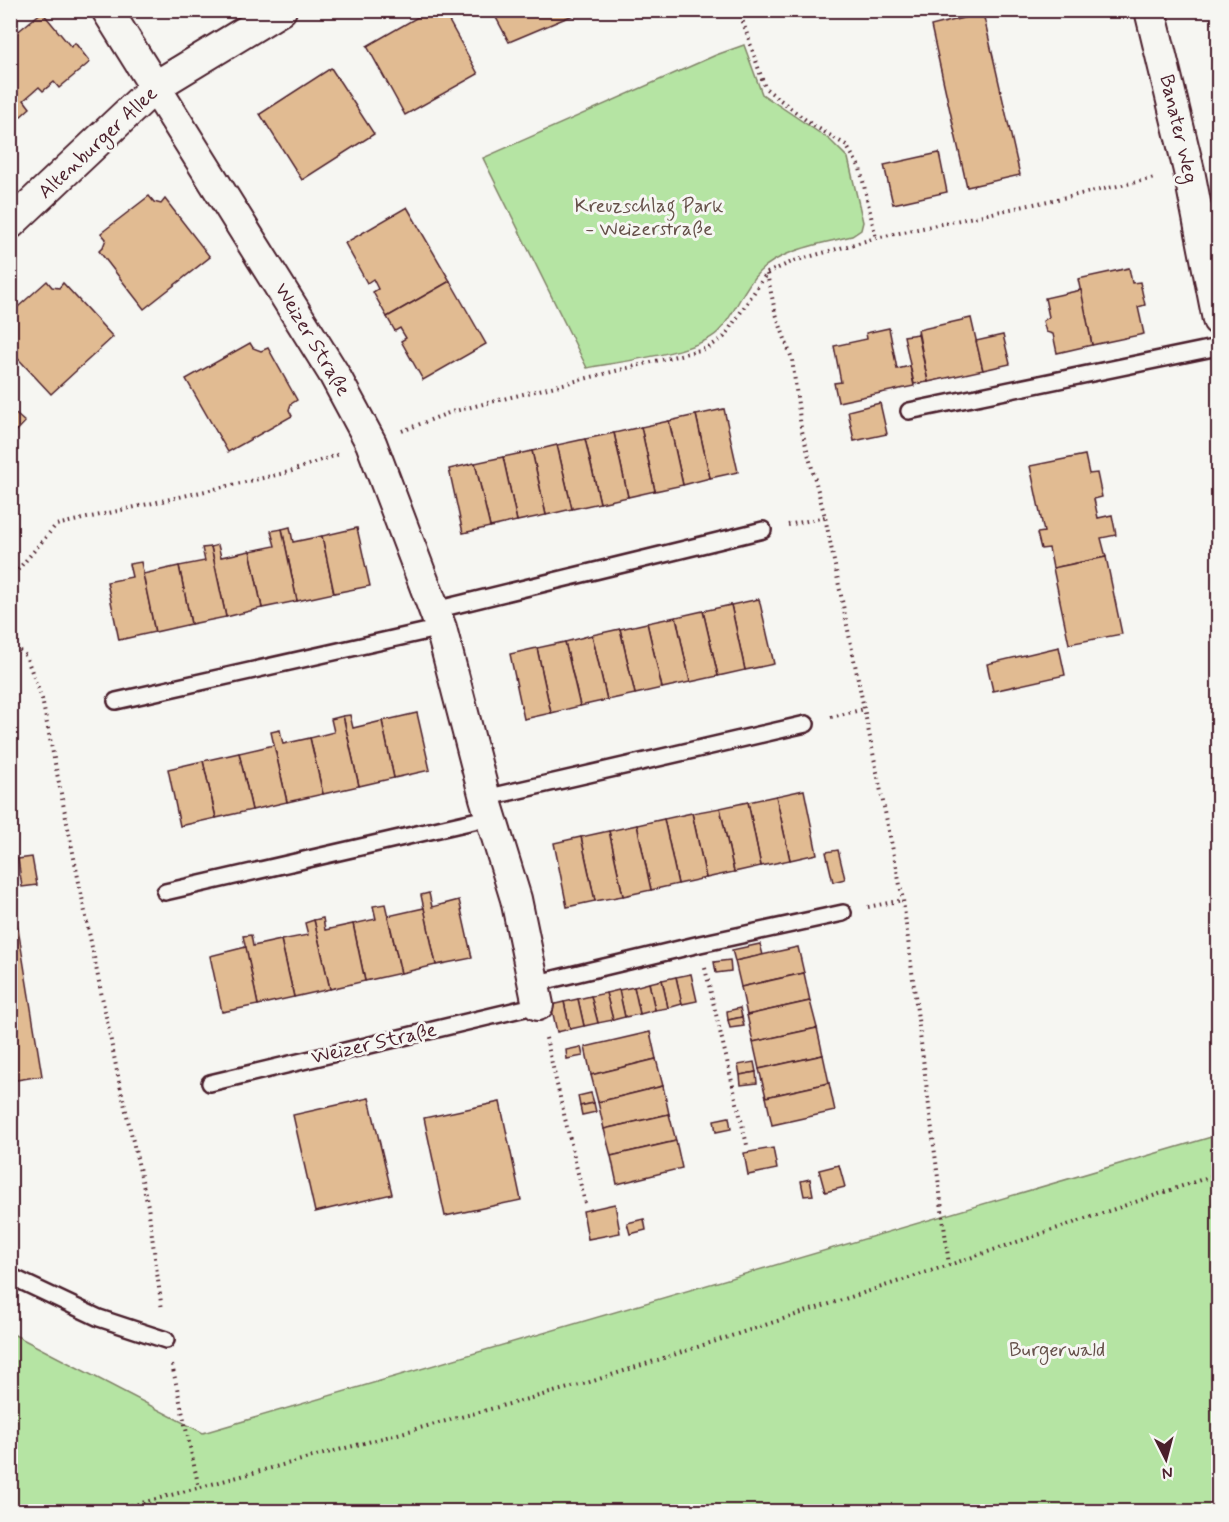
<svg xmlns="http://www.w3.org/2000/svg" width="1229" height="1522" font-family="Mynerve,sans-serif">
  <rect width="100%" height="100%" fill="#f6f6f2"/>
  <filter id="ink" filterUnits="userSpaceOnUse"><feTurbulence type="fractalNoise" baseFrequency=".0167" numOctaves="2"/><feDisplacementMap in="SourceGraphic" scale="12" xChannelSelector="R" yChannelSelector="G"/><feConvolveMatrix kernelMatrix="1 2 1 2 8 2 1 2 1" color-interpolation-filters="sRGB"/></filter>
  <g filter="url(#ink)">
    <g fill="#b5e4a3" stroke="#808267" stroke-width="1.5">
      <path d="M744 45 762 94 830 140 848 158 863 222 861 230 852 236C823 243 780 250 759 272 742 289 735 315 718 332 697 353 617 362 587 368L483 158 716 55Z"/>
      <path d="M1218 1135V1511H11V1333L203 1433Z"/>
    </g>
    <g fill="#e1bb92" stroke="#4a1f2b" stroke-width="1.5">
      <path d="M430 10H443L478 74 405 115 367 46Z"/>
      <path d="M492 10H585L509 42Z"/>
      <path d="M42 12 71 47 75 43 90 62 59 88 54 82 43 91 39 87 24 100 30 108 10 126V38Z"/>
      <path d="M983 13 1020 175 967 187 931 26Z"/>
      <path d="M331 68 374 134 302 180 260 114Z"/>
      <path d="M939 153 947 192 893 204 884 165Z"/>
      <path d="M149 196 154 202 161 204 165 199 210 257 144 309 99 251 103 247 106 239 101 233Z"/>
      <path d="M407 207 450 281 387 317 373 292 378 289 373 279 367 283 345 243Z"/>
      <path d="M1129 268 1132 283 1140 282 1145 305 1138 307 1144 334 1092 345 1078 279Z"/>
      <path d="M47 281 52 287 59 288 63 283 113 337 51 394 10 350V314Z"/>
      <path d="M450 281 486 344 423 380 401 341 406 338 400 328 395 331 387 317Z"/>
      <path d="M1081 290 1092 345 1057 353 1053 334 1046 332 1043 321 1049 317 1045 298Z"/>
      <path d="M971 318 983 370 928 382 918 330Z"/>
      <path d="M889 328 897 369 910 366 914 386 838 402 834 383 841 382 834 346 867 339 866 333Z"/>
      <path d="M918 334 928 382 914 384 904 336Z"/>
      <path d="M1003 335 1010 364 983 370 976 341Z"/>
      <path d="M250 343 253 348 261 351 268 348 297 400 291 404 289 410 292 416 228 452 186 379Z"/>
      <path d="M880 403 887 434 854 441 848 411Z"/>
      <path d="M10 409 25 422 10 438Z"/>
      <path d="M724 409 738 472 710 478 696 415Z"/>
      <path d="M696 415 710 478 683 485 669 421Z"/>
      <path d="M669 421 683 485 655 491 641 427Z"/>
      <path d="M641 427 655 491 628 497 614 433Z"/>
      <path d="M614 433 628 497 600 503 585 439Z"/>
      <path d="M585 439 600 503 572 509 557 445Z"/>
      <path d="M557 445 572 509 546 515 532 451Z"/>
      <path d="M532 451 546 515 517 521 503 457Z"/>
      <path d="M1085 455 1089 474 1097 473 1102 497 1094 499 1098 518 1112 515 1116 535 1101 538 1106 557 1053 568 1049 548 1041 549 1037 533 1044 532 1030 466Z"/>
      <path d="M503 457 517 521 490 527 475 463Z"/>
      <path d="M475 463 490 527 463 533 449 469Z"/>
      <path d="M290 527 293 542 322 536 334 593 297 601 282 529Z"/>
      <path d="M357 528 370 586 334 593 322 536Z"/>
      <path d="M282 529 297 601 262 608 250 551 275 546 271 531Z"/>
      <path d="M218 545 221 557 250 551 262 608 226 617 211 547Z"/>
      <path d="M211 547 226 617 191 624 179 566 205 561 202 548Z"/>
      <path d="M1106 557 1122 634 1069 644 1053 568Z"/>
      <path d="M141 562 155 632 119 640 107 582 132 577 129 564Z"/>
      <path d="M179 566 191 624 155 632 143 574Z"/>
      <path d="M759 599 774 664 745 670 731 605Z"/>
      <path d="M731 605 745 670 718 676 703 611Z"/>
      <path d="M703 611 718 676 690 682 676 617Z"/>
      <path d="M676 617 690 682 662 688 647 623Z"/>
      <path d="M647 623 662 688 635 694 620 629Z"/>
      <path d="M620 629 635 694 607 700 592 635Z"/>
      <path d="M592 635 607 700 580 706 565 642Z"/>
      <path d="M565 642 580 706 551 713 537 648Z"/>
      <path d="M1059 647 1065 675 993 691 987 664Z"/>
      <path d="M537 648 551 713 524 719 510 654Z"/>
      <path d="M417 713 430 770 394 778 382 721Z"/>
      <path d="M350 715 353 728 382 721 394 778 359 786 343 716Z"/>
      <path d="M343 716 359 786 323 794 310 738 334 732 331 719Z"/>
      <path d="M280 730 283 744 310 738 323 794 287 802 271 732Z"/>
      <path d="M274 745 287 802 252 810 239 753Z"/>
      <path d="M239 753 252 810 216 818 203 761Z"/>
      <path d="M203 761 216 818 180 826 168 769Z"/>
      <path d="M804 790 817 854 790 860 776 796Z"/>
      <path d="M776 796 790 860 761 866 748 802Z"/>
      <path d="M748 802 761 866 734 872 720 808Z"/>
      <path d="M720 808 734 872 706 878 692 813Z"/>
      <path d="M692 813 706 878 678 884 664 819Z"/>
      <path d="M664 819 678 884 651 890 637 825Z"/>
      <path d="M637 825 651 890 623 896 609 831Z"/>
      <path d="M609 831 623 896 595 901 581 837Z"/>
      <path d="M581 837 595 901 567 907 554 843Z"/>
      <path d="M838 850 845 879 833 882 826 852Z"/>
      <path d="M32 857 37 885 22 887 18 859Z"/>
      <path d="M429 893 432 907 459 900 472 958 436 965 421 895Z"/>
      <path d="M385 904 401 973 365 981 353 924 376 919 373 906Z"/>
      <path d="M424 908 436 965 401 973 388 916Z"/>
      <path d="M15 910 42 1076 10 1081V911Z"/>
      <path d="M323 918 325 930 353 924 365 981 330 989 314 920Z"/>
      <path d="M314 920 330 989 294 997 281 940 308 935 305 923Z"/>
      <path d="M251 935 253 946 281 940 294 997 258 1005 243 936Z"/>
      <path d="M760 944 763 955 735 961 732 950Z"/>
      <path d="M246 947 258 1005 222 1012 210 956Z"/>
      <path d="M798 947 804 973 741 987 735 961Z"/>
      <path d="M730 960 731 971 716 973 714 962Z"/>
      <path d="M804 973 810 1001 747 1015 741 987Z"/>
      <path d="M691 974 697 1001 682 1004 676 977Z"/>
      <path d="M676 977 682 1004 668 1008 662 980Z"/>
      <path d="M662 980 668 1008 655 1010 649 983Z"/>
      <path d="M649 983 655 1010 640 1014 634 987Z"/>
      <path d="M634 987 640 1014 625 1017 619 990Z"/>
      <path d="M619 990 625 1017 613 1020 606 993Z"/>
      <path d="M606 993 613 1020 598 1023 591 996Z"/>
      <path d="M591 996 598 1023 584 1026 578 999Z"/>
      <path d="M578 999 584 1026 570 1029 564 1002Z"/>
      <path d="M810 1001 817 1028 753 1042 747 1015Z"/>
      <path d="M564 1002 570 1029 557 1032 551 1005Z"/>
      <path d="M740 1008 742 1017 728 1020 727 1011Z"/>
      <path d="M742 1017 744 1026 730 1028 728 1020Z"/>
      <path d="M817 1028 823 1055 759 1069 753 1042Z"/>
      <path d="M650 1032 656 1059 591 1075 585 1047Z"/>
      <path d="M581 1047 583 1056 567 1059 566 1050Z"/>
      <path d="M823 1055 829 1083 766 1097 759 1069Z"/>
      <path d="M656 1059 663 1086 598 1102 591 1075Z"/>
      <path d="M754 1062 756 1072 740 1075 738 1065Z"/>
      <path d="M756 1072 757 1083 741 1085 740 1075Z"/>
      <path d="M829 1083 835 1111 772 1125 766 1097Z"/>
      <path d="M663 1086 669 1114 604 1129 598 1102Z"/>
      <path d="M591 1093 594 1103 580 1106 578 1096Z"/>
      <path d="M369 1098 392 1194 315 1212 293 1115Z"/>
      <path d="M500 1102 521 1200 445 1216 424 1118Z"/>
      <path d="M594 1103 596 1112 582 1115 580 1106Z"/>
      <path d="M669 1114 676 1141 611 1156 604 1129Z"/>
      <path d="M729 1117 731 1129 716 1132 714 1120Z"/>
      <path d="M676 1141 682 1168 617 1184 611 1156Z"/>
      <path d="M773 1148 777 1169 748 1175 744 1153Z"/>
      <path d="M839 1165 845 1187 825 1192 819 1170Z"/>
      <path d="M810 1179 813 1195 804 1196 801 1181Z"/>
      <path d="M615 1204 620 1233 588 1239 583 1211Z"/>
      <path d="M644 1219 646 1230 630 1234 627 1223Z"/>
    </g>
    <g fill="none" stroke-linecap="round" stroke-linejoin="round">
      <g stroke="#4a1f2b" stroke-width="20">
        <g id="lane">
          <path d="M909 411 1218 347"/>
          <path d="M435 610 763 530"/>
          <path d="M116 701 441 628"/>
          <path d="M485 798 806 724"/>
          <path d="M165 892 491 817"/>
          <path d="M533 984 700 944 843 913"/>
          <path d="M210 1083 538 1005"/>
          <path d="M10 1276 99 1318 166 1340"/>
        </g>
      </g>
      <g stroke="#4a1f2b" stroke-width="34">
        <g id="street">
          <path d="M107 10 334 374 371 443 441 628 485 798 516 899 538 1005"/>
          <path d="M1150 10 1189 171 1218 320"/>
          <path d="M10 224 156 86 281 10"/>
        </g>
      </g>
      <g stroke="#4a1f2b" stroke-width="4" stroke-dasharray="1.5 4.5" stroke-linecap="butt">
        <path d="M739 10 765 88 811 124 846 145 860 168 876 238"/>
        <path d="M767 274 775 311 792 359 801 427 825 517 903 900 949 1265"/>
        <path d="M402 431 451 412 708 348 724 337 767 273 794 261 876 238 1155 178"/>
        <path d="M788 525 825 517"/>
        <path d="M10 579 56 525 289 472 339 454"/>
        <path d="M10 643 26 656 42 699 119 1081 148 1206 162 1310"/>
        <path d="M831 717 865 709"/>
        <path d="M868 907 903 900"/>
        <path d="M705 968 747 1145"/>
        <path d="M546 1038 585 1203"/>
        <path d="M172 1365 199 1488"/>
        <path d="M108 1512 587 1383 949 1265 1218 1174"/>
      </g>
      <use href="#lane" stroke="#f6f6f2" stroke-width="15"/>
      <use href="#street" stroke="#f6f6f2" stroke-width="30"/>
    </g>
  </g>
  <g text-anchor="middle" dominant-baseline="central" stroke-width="6" stroke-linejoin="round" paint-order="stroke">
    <g font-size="20" fill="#4a1f2b" stroke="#f6f6f2">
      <text transform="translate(1178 129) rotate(77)">Banater Weg</text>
      <text transform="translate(98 143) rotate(-43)">Altenburger Allee</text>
      <text transform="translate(312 340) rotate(59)">Weizer Straße</text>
      <text transform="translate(374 1044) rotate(-13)">Weizer Straße</text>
    </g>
    <g font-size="20" fill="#655049" stroke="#f6f6f2">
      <text x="649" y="206">Kreuzschlag Park<tspan x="649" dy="23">- Weizerstraße</tspan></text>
      <text x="1057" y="1350">Burgerwald</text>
    </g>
  </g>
  <rect width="1229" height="1522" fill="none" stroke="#f6f6f2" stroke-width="36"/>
  <rect x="18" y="18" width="1193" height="1486" fill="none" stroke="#4a1f2b" stroke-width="2" filter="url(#ink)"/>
  <g transform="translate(1166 1459) rotate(174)" stroke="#f6f6f2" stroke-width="4.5" paint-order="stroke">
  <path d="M0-4.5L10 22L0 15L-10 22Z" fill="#4a1f2b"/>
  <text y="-9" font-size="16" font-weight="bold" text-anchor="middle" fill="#4a1f2b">N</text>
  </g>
</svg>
